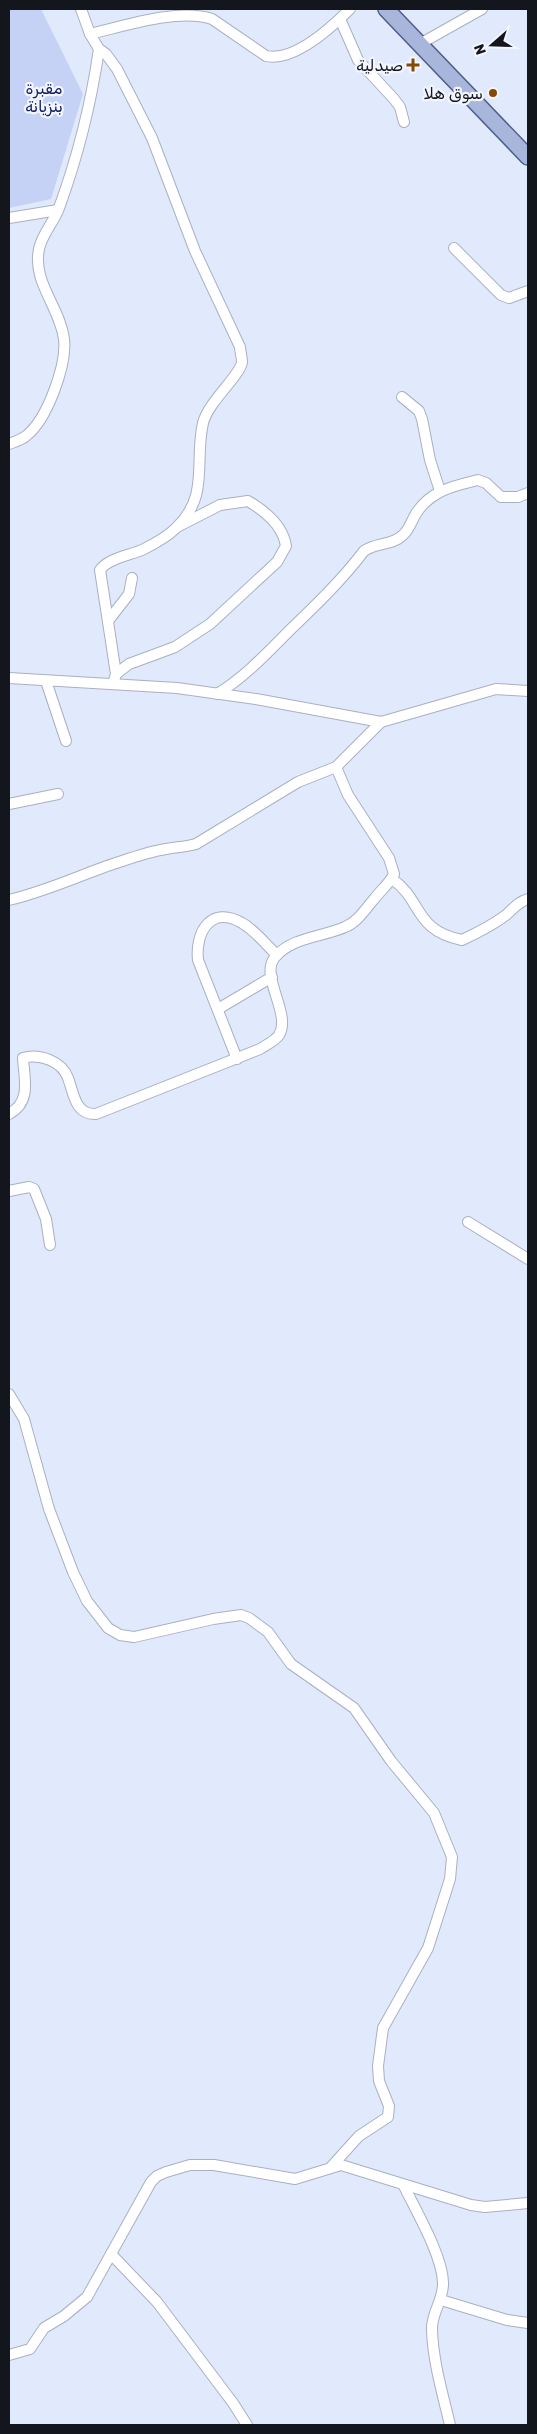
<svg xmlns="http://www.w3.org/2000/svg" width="537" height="2434" font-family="Rubik,Vazirmatn,sans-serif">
  <rect width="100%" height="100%" fill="#e1e9fd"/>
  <path fill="#c5d2f5" d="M9 9H41L83 94 51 199 9 208Z"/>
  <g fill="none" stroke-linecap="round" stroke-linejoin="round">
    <g stroke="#a9b0c2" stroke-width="12">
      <g id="minor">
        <path d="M81 9 90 34 99 49 106 54 117 69 152 138 195 251 240 347C240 351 242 357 242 362 240 376 208 402 203 423 194 461 210 496 176 528 167 537 156 543 144 549 132 555 108 558 100 570L116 674 113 684"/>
        <path d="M340 19 358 60 394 99 400 107 404 122"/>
        <path d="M90 34C124 26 178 8 212 19L266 56C294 62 332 27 350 9"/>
        <path d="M418 45 482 9"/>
        <path d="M9 218 58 210"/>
        <path d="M454 248 501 295 509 298 528 291"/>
        <path d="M402 397 419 411 422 419 430 460 440 491"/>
        <path d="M9 444C14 442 21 440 26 436 47 420 67 365 64 339 60 307 32 282 39 249 42 234 54 222 59 208 78 156 91 104 99 49"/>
        <path d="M108 621 129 594 132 578"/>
        <path d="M116 674 129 664 175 647 210 624 277 562 286 546C283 526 265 511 248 501L220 505 179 526"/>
        <path d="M9 678 177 688 256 699 381 722 496 689 528 691"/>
        <path d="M46 681 66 741"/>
        <path d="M217 694C245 677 267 653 290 630 316 605 342 580 364 551 376 542 392 546 403 535 410 529 412 519 417 512 432 490 454 486 478 480L486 483 501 497H518L528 493"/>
        <path d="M9 804 58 794"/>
        <path d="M392 879C423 900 413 930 462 940 477 933 493 925 506 915 514 908 518 902 528 899"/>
        <path d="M9 900C43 892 74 878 107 866 126 860 146 852 166 849 177 847 185 847 196 844L298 782 336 767 381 722"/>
        <path d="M218 1009 272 977"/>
        <path d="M237 1059 198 960C195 932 211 905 242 923 255 930 266 945 277 955"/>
        <path d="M9 1114C32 1102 24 1078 23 1058 39 1053 62 1061 68 1078 74 1094 75 1115 96 1114L260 1049C266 1045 275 1041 279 1035 292 1014 259 976 275 957 292 937 323 937 345 927 358 922 366 908 375 898 381 890 390 883 394 874L389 858 348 795 336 767"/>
        <path d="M9 1191 29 1187 34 1189 46 1219 50 1245"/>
        <path d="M468 1222 528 1259"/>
        <path d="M9 1394 24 1419 49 1509 73 1572 87 1601 108 1628 120 1635 134 1637 213 1619 241 1615 249 1618 268 1632 291 1664 354 1708 391 1761 434 1813 452 1857 450 1879 428 1948 383 2028 378 2066 379 2081 389 2106 388 2117 359 2136 331 2167"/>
        <path d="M404 2186C416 2211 442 2255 443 2282 444 2300 431 2313 432 2330 433 2362 443 2395 450 2425"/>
        <path d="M111 2254 157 2302 233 2403 247 2425"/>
        <path d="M441 2300 507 2320 528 2323"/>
        <path d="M9 2355 30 2349 44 2328 64 2316 87 2297 151 2182 157 2176 166 2172 190 2165H214L295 2179 341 2165 471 2205 485 2207 528 2203"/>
      </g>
    </g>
    <g stroke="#505f8a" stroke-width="18">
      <path id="primary" d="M386 9 528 157"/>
    </g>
    <use href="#minor" stroke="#fff" stroke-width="10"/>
    <use href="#primary" stroke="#a9b6dc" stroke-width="15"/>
  </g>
  <g fill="#854805" stroke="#f3f6fe" stroke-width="2">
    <path d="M410.5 57.5h5v5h5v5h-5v5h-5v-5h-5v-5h5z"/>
    <circle cx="493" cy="93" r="5"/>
  </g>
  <g text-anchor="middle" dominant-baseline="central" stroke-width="4.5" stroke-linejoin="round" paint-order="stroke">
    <g font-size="16" fill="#14161d" stroke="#f3f6fe" text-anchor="end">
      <text x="403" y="65">صيدلية</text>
      <text x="483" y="93">سوق هلا</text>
    </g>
    <g font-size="16" fill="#142263" stroke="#f3f6fe">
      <text x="44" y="88">مقبرة<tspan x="44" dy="18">بنزيانة</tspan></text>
    </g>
  </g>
  <rect width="537" height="2434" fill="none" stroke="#14161d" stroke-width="20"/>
  <g transform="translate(492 45) rotate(250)" stroke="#f3f6fe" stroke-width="4" paint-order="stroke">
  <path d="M0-4L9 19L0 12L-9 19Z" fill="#14161d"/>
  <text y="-8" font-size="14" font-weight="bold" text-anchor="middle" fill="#14161d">N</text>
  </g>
</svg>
